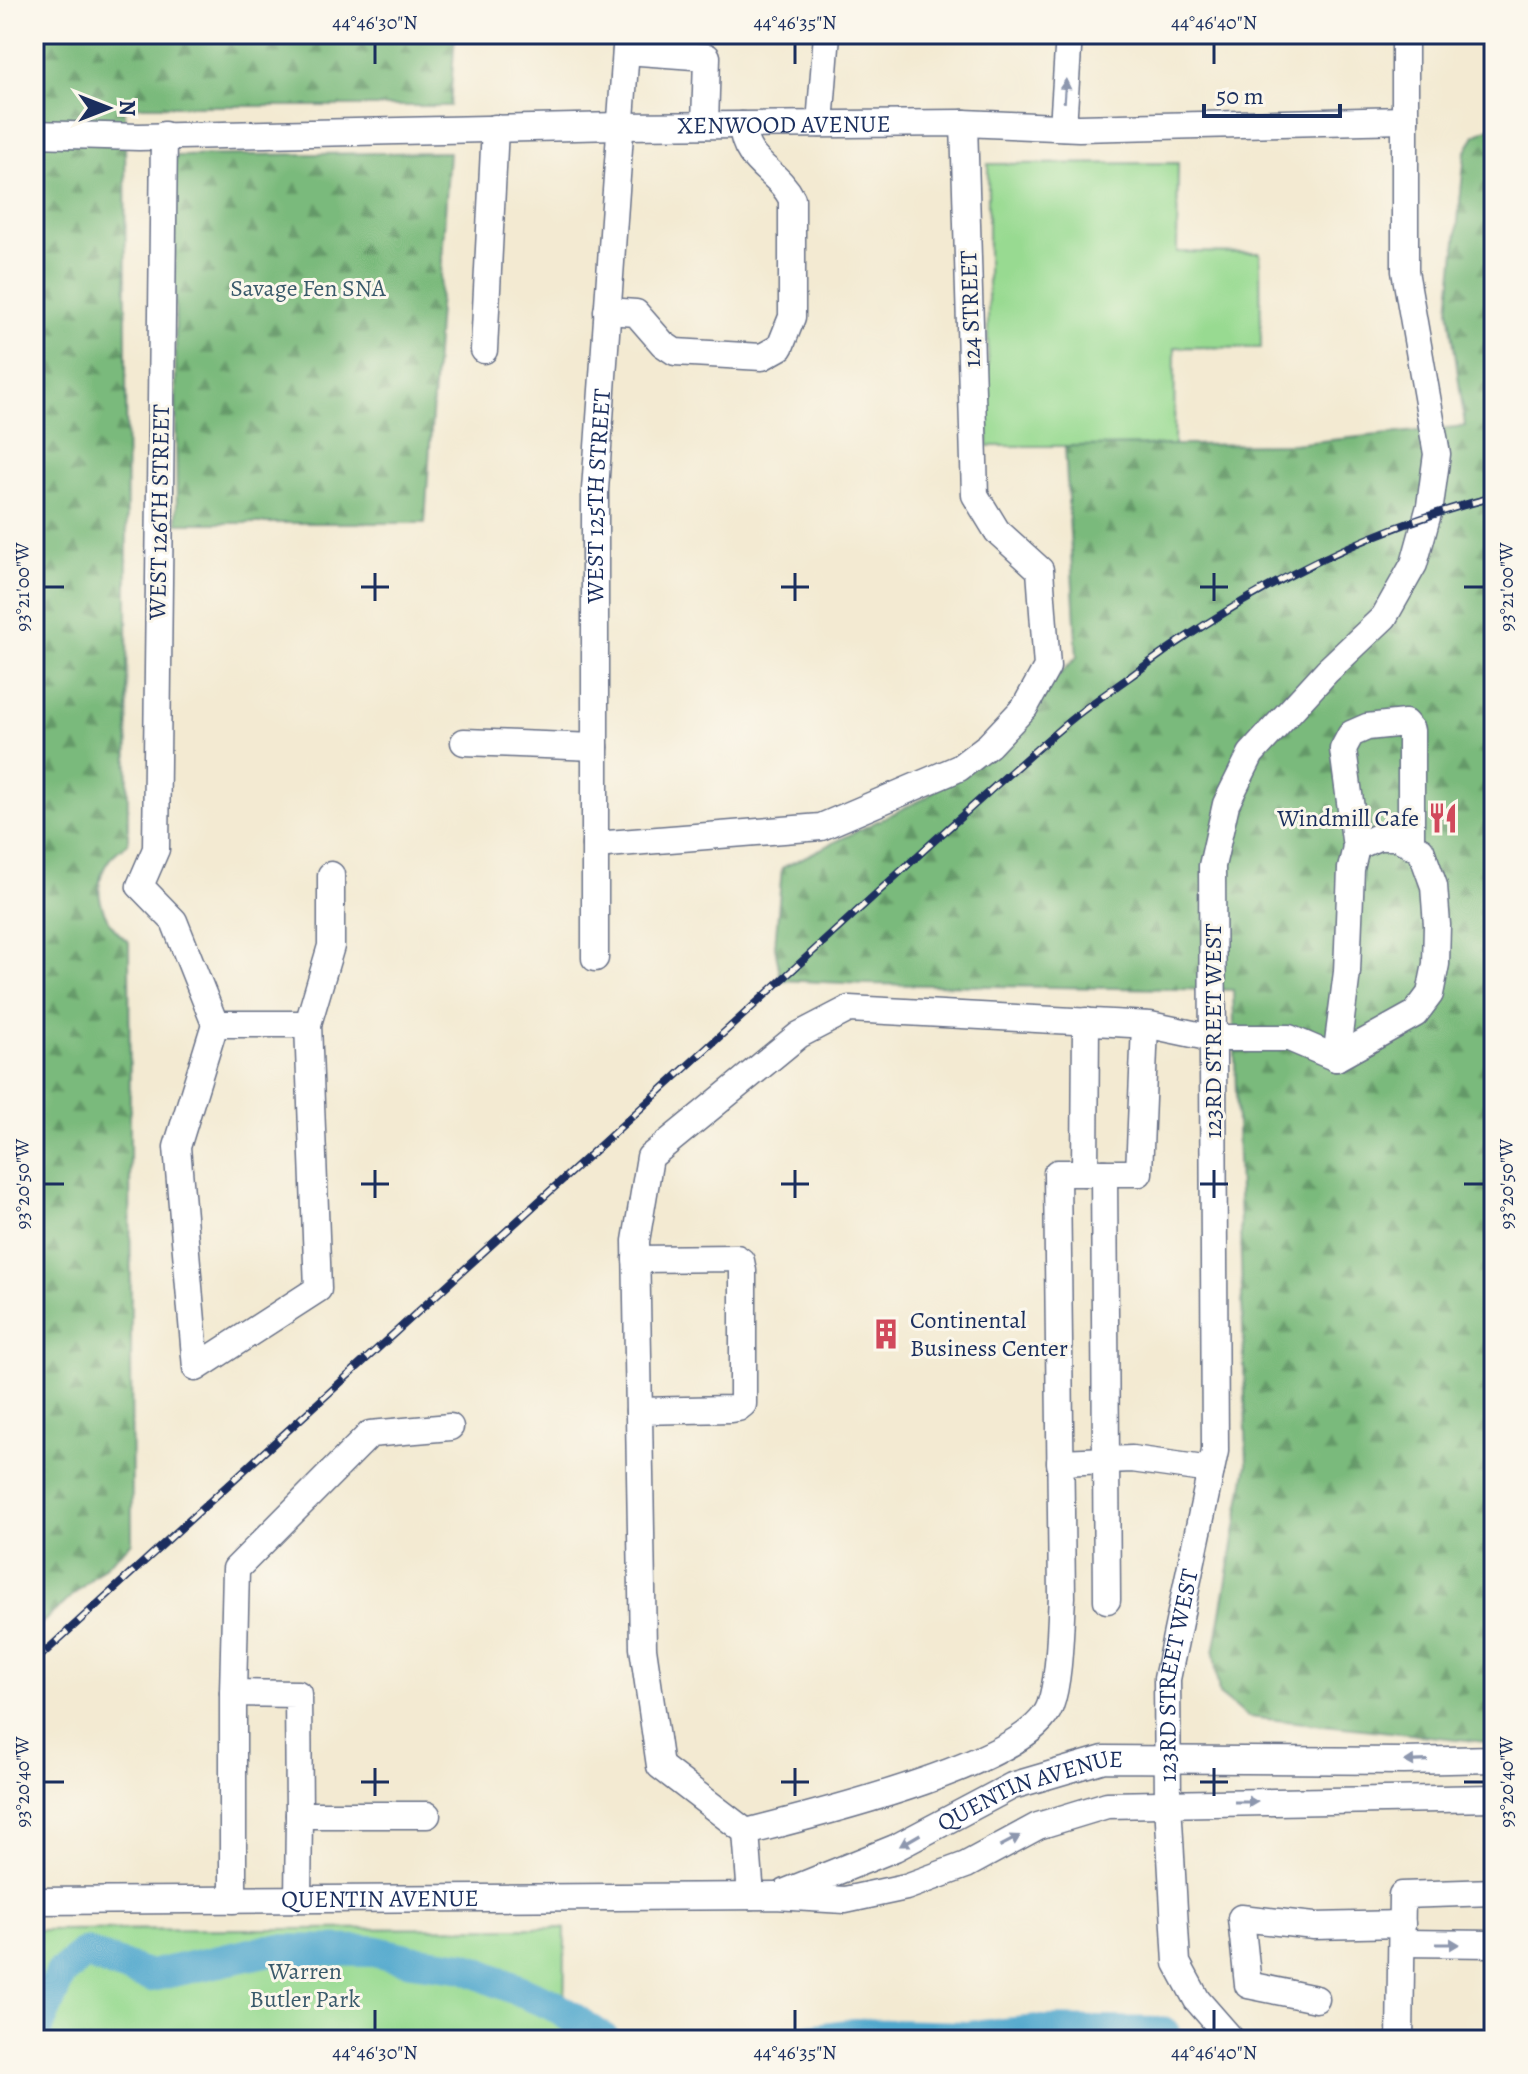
<svg xmlns="http://www.w3.org/2000/svg" width="1528" height="2074" font-family="Alegreya,serif">
  <defs>
    <pattern id="forest-firs" width="22" height="20" patternUnits="userSpaceOnUse" patternTransform="scale(2)"><rect width="22" height="20" fill="#7aba7b"/><path d="M5 1l3.5 6h-7zM16 11l3.5 6h-7z" fill="#639868"/></pattern>
  </defs>
  <rect width="100%" height="100%" fill="#fbf7ec"/>
  <filter id="ink" filterUnits="userSpaceOnUse"><feTurbulence type="fractalNoise" baseFrequency=".0125" numOctaves="2"/><feDisplacementMap in="SourceGraphic" scale="16" xChannelSelector="R" yChannelSelector="G"/><feConvolveMatrix kernelMatrix="1 2 1 2 8 2 1 2 1" color-interpolation-filters="sRGB"/></filter>
  <filter id="wash" filterUnits="userSpaceOnUse"><feTurbulence type="fractalNoise" baseFrequency=".006" numOctaves="4" result="noise"/><feDisplacementMap in="SourceGraphic" scale="32" xChannelSelector="R" yChannelSelector="G"/><feGaussianBlur stdDeviation="1.8" result="paint"/><feColorMatrix in="noise" values="0 0 0 0 0 0 0 0 0 0 0 0 0 0 0 0 0 1.4 0 .05"/><feComposite in="paint" operator="in"/></filter>
  <g filter="url(#wash)">
    <rect width="100%" height="100%" fill="#f3ead2"/>
    <g fill="#98da91" stroke="#5a8478" stroke-width="2">
      <path d="M1178 163 1177 252 1260 253 1261 348 1175 347 1174 446H988V164Z"/>
      <path d="M565 1928 564 2040H34V1930Z"/>
    </g>
    <g fill="url(#forest-firs)" stroke="#4a746c" stroke-width="2">
      <path d="M34 34H455L450 106H125L128 843C122 848 113 854 109 860 88 889 104 924 129 942L132 1542 34 1630Z"/>
      <path d="M1493 126H1494V1743L1248 1717 1219 1694 1214 1653 1247 1465 1233 990 866 984 781 980 775 946 782 868 927 797 1003 730 1077 657 1065 446 1293 444 1465 426 1449 309 1465 153 1475 135Z"/>
      <path d="M449 152 425 523H177L174 156Z"/>
    </g>
    <g fill="none" stroke-linecap="round" stroke-linejoin="round">
      <g stroke="#51a8cd" stroke-width="32">
        <path d="M34 2037 61 1973 85 1953 150 1976 270 1950 373 1951 411 1960 464 1967 553 2005 605 2040"/>
        <path d="M808 2040 853 2034 968 2037 1040 2031 1164 2033"/>
      </g>
    </g>
  </g>
  <g filter="url(#ink)">
    <g fill="none" stroke-linecap="round" stroke-linejoin="round">
      <g stroke="#677087" stroke-width="29">
        <g id="minor">
          <path d="M626 51 707 57 705 125"/>
          <path d="M820 124 827 34"/>
          <path d="M1063 127 1069 34"/>
          <path id="s1" d="M34 134 139 137 619 126 964 123 1079 128 1405 120"/>
          <path d="M164 135 156 849 140 886 174 921 215 1024H308L318 1289 196 1368 177 1147 215 1024"/>
          <path d="M607 311 636 313 663 344 675 352 762 357 780 347 792 317V199C777 169 744 164 742 125"/>
          <path d="M484 350 495 128"/>
          <path d="M464 742 595 747"/>
          <path d="M1378 837H1396L1421 850 1434 886 1437 925 1436 964 1430 994 1415 1014 1336 1058 1347 972 1351 869 1356 847Z"/>
          <path d="M595 845 821 827 959 768 989 745 1025 707 1047 667 1040 570 997 531 975 495 964 123"/>
          <path d="M1356 847 1343 749 1351 734 1367 727 1405 723 1411 730V845"/>
          <path id="s2" d="M595 958V490L627 34"/>
          <path d="M308 1024 331 946V875"/>
          <path d="M1085 1173 1086 1021"/>
          <path d="M1104 1173 1107 1600"/>
          <path d="M636 1259 737 1258 741 1261 743 1271V1404L738 1408 731 1409 639 1411"/>
          <path d="M1060 1462 1132 1459 1211 1470"/>
          <path d="M233 1693 236 1569 370 1434 450 1427"/>
          <path d="M746 1832C805 1817 1029 1764 1050 1706 1060 1679 1060 1627 1062 1597L1057 1173H1139L1145 1025"/>
          <path id="s3" d="M786 1892 895 1848 1012 1786 1104 1759 1404 1761 1494 1759"/>
          <path d="M751 1896 746 1832 660 1766 643 1648 636 1241 650 1157 799 1035 849 1009 1150 1025 1212 1038H1289L1336 1058"/>
          <path d="M298 1899 299 1815H427"/>
          <path d="M233 1900V1693L298 1694 299 1815"/>
          <path id="s4" d="M34 1901 775 1896 845 1900 906 1887 966 1865 1038 1826 1107 1805 1494 1798"/>
          <path d="M1402 1943 1494 1944"/>
          <path d="M1316 1999 1248 1985 1241 1918 1314 1926 1402 1924"/>
          <path id="s5" d="M1232 2040 1197 2000 1177 1963 1168 1803 1167 1679 1215 1451 1212 866 1226 804 1251 754 1327 671 1384 617 1414 564 1430 506 1437 454 1405 271V34"/>
          <path d="M1400 2040 1402 1895 1494 1892"/>
        </g>
      </g>
      <use href="#minor" stroke="#fff" stroke-width="26"/>
      <g stroke="#1b2f5e" stroke-width="8">
        <path id="rail" d="M34 1662 935 840C979 801 1022 761 1067 723 1087 706 1110 691 1131 676 1241 594 1360 530 1494 497"/>
      </g>
      <use href="#rail" stroke="#fbf7ec" stroke-width="5" stroke-dasharray="15" stroke-linecap="butt"/>
    </g>
    <defs><path id="oneway-solid" d="M-6-.8H1V-3.2L6.5 0L1 3.2V.8H-6Z" transform="scale(2)"/></defs>
    <g fill="#8d97ae">
      <use href="#oneway-solid" transform="translate(1065 91) rotate(-86)"/>
      <use href="#oneway-solid" transform="translate(1416 1761) rotate(178)"/>
      <use href="#oneway-solid" transform="translate(1246 1802)"/>
      <use href="#oneway-solid" transform="translate(910 1840) rotate(150)"/>
      <use href="#oneway-solid" transform="translate(1010 1841) rotate(-28)"/>
      <use href="#oneway-solid" transform="translate(1448 1944)"/>
    </g>
  </g>
  <path fill="none" stroke="#1b2f5e" stroke-width="3" d="M375 44V64M795 44V64M1214 44V64M375 573V601M795 573V601M1214 573V601M44 587H64M361 587H389M781 587H809M1200 587H1228M1464 587H1484M375 1170V1198M795 1170V1198M1214 1170V1198M44 1184H64M361 1184H389M781 1184H809M1200 1184H1228M1464 1184H1484M375 1768V1796M795 1768V1796M1214 1768V1796M44 1782H64M361 1782H389M781 1782H809M1200 1782H1228M1464 1782H1484M375 2010V2030M795 2010V2030M1214 2010V2030"/>
  <defs>
    <g id="restaurant-bare" transform="scale(2.4)"><path d="M-5-6h1v4h1v-4h1v4h1v-4h1v5L-1.5 .5V6h-2V.5L-5-1ZM5-6V6H3V1.5H1.5Q1.5-4 5-6Z" fill="#d1495b" stroke="#fbf7ec" stroke-width="2.5" paint-order="stroke"/></g>
    <g id="building-bare" transform="scale(2.4)"><path d="M-4-6H4V6H1V3H-1V6H-4ZM-2.5-4.3h1.7v1.8h-1.7ZM.8-4.3h1.7v1.8H.8ZM-2.5-1h1.7V.8h-1.7ZM.8-1h1.7V.8H.8Z" fill="#d1495b" stroke="#fbf7ec" stroke-width="2.5" paint-order="stroke"/></g>
  </defs>
  <g fill-rule="evenodd">
    <use href="#restaurant-bare" x="1443" y="818"/>
    <use href="#building-bare" x="886" y="1334"/>
  </g>
  <g text-anchor="middle" dominant-baseline="central" stroke-width="6" stroke-linejoin="round" paint-order="stroke">
    <g font-size="24" fill="#1b2f5e" stroke="#fbf7ec">
      <text stroke="none"><textPath href="#s1" startOffset="750">XENWOOD AVENUE</textPath></text>
      <text transform="translate(970 309) rotate(-92)">124 STREET</text>
      <text stroke="none"><textPath href="#s2" startOffset="462">WEST 125TH STREET</textPath></text>
      <text transform="translate(159 512) rotate(-89)">WEST 126TH STREET</text>
      <text transform="translate(1213 1031) rotate(-90)">123RD STREET WEST</text>
      <text stroke="none"><textPath href="#s5" startOffset="384">123RD STREET WEST</textPath></text>
      <text stroke="none"><textPath href="#s3" startOffset="266">QUENTIN AVENUE</textPath></text>
      <text stroke="none"><textPath href="#s4" startOffset="346">QUENTIN AVENUE</textPath></text>
    </g>
    <g font-size="24" fill="#3a5a6b" stroke="#fbf7ec">
      <text x="308" y="288">Savage Fen SNA</text>
      <text x="305" y="1971">Warren<tspan x="305" dy="28">Butler Park</tspan></text>
    </g>
    <g font-size="24" fill="#1b2f5e" stroke="#fbf7ec" text-anchor="end">
      <text x="1419" y="818">Windmill Cafe</text>
      <text x="910" y="1320" text-anchor="start">Continental<tspan x="910" dy="28">Business Center</tspan></text>
    </g>
  </g>
  <rect width="1528" height="2074" fill="none" stroke="#fbf7ec" stroke-width="88"/>
  <g transform="translate(108 108) rotate(90)" stroke="#fbf7ec" stroke-width="6" paint-order="stroke">
  <path d="M0-6L14 30L0 20L-14 30Z" fill="#1b2f5e"/>
  <text y="-12" font-size="22" font-weight="bold" text-anchor="middle" fill="#1b2f5e">N</text>
  </g>
  <path d="M1204 104v12h136v-12" fill="none" stroke="#1b2f5e" stroke-width="4"/>
  <text x="1216" y="104" font-size="24" fill="#1b2f5e" stroke="#fbf7ec" stroke-width="6" paint-order="stroke">50 m</text>
  <rect x="44" y="44" width="1440" height="1986" fill="none" stroke="#1b2f5e" stroke-width="3"/>
  <g font-size="20" text-anchor="middle" fill="#1b2f5e">
    <text x="375" y="29">44°46'30"N</text>
    <text x="795" y="29">44°46'35"N</text>
    <text x="1214" y="29">44°46'40"N</text>
    <text transform="translate(1506 587) rotate(-90)" y="7">93°21'00"W</text>
    <text transform="translate(22 587) rotate(-90)" y="7">93°21'00"W</text>
    <text transform="translate(1506 1184) rotate(-90)" y="7">93°20'50"W</text>
    <text transform="translate(22 1184) rotate(-90)" y="7">93°20'50"W</text>
    <text transform="translate(1506 1782) rotate(-90)" y="7">93°20'40"W</text>
    <text transform="translate(22 1782) rotate(-90)" y="7">93°20'40"W</text>
    <text x="375" y="2059">44°46'30"N</text>
    <text x="795" y="2059">44°46'35"N</text>
    <text x="1214" y="2059">44°46'40"N</text>
  </g>
</svg>
